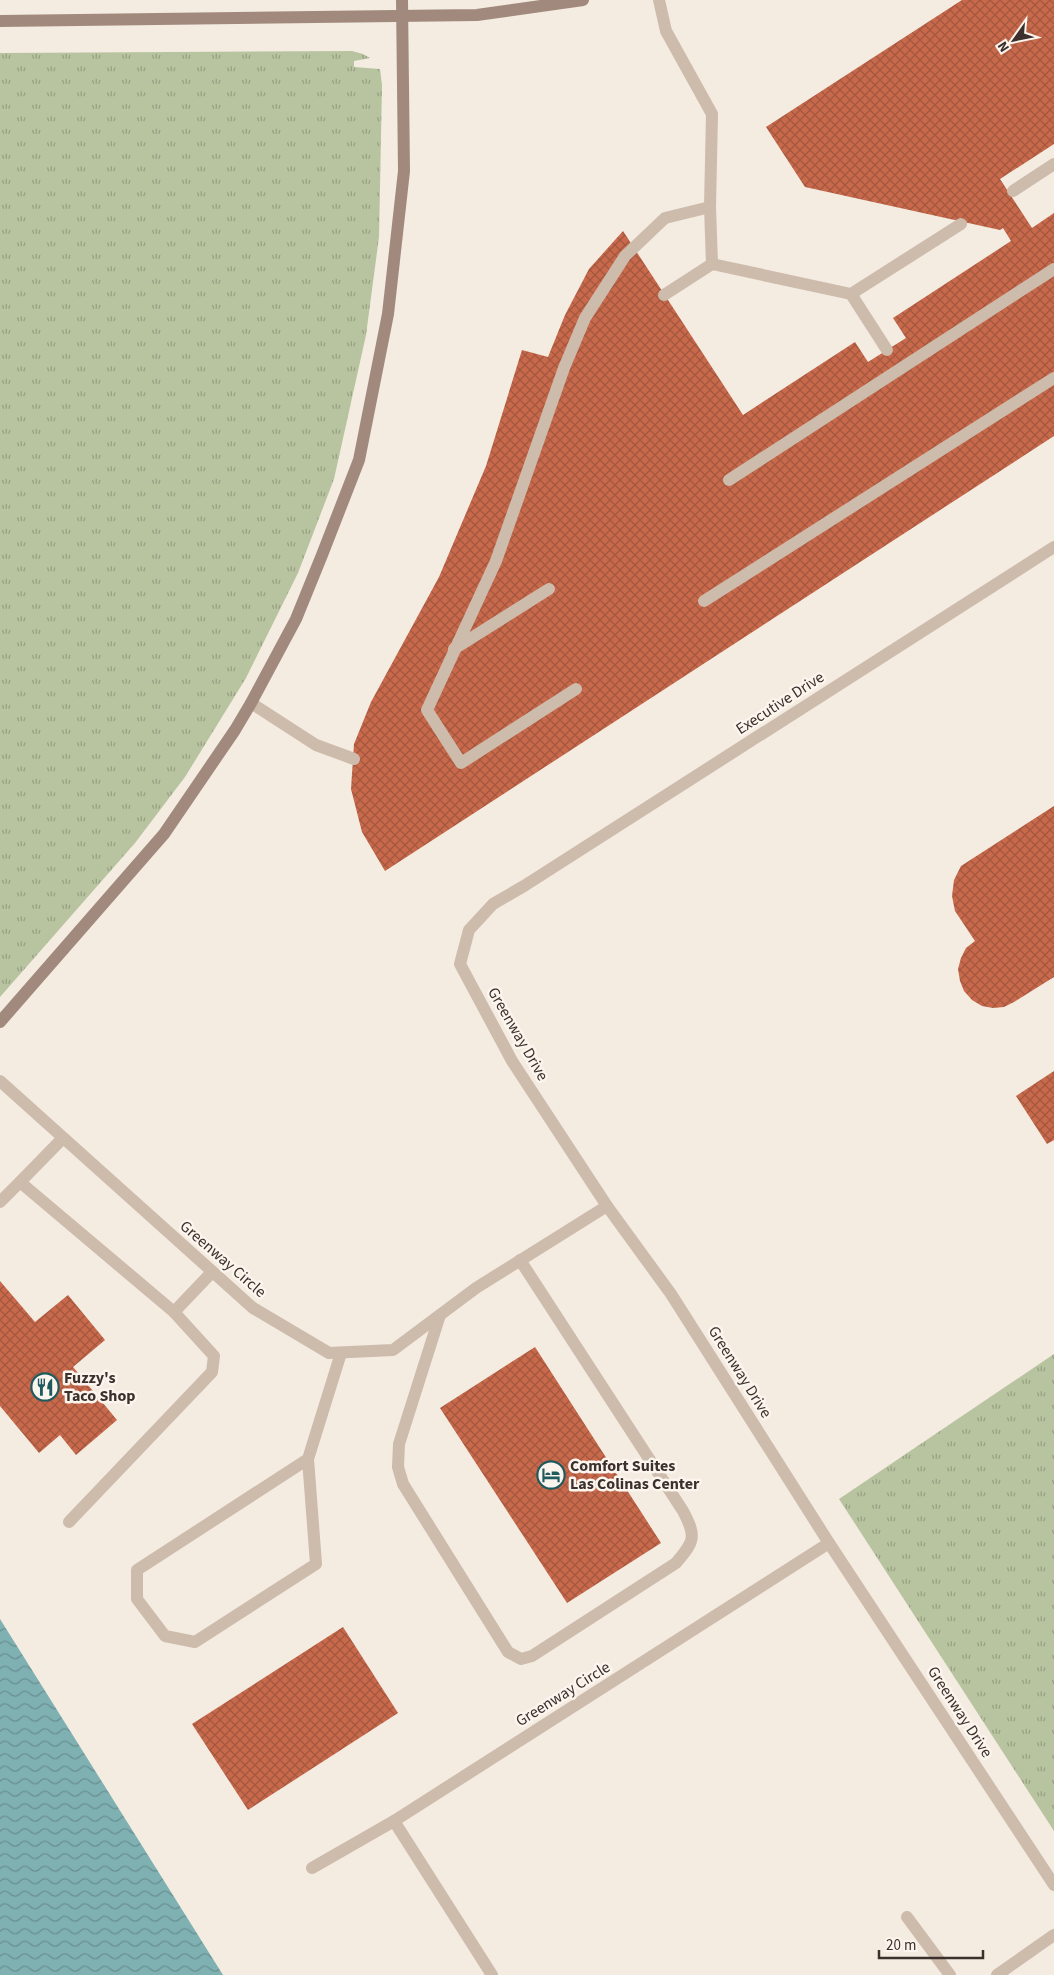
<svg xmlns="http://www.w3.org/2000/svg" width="1054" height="1975" font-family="'Source Sans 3',sans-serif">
  <defs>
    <pattern id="grass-tufts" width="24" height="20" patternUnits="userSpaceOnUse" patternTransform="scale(1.25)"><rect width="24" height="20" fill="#b8c4a0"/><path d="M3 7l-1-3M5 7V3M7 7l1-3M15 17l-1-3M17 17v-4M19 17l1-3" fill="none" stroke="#97a083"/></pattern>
    <pattern id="water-waves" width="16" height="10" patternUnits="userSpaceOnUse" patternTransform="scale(1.25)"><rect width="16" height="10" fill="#7fb0b2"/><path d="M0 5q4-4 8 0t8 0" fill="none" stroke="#699091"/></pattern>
    <pattern id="building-cross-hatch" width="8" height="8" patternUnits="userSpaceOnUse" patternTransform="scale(1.25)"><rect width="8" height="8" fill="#c8694b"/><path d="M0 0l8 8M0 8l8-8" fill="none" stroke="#a4573f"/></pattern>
  </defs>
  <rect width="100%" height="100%" fill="#f4ebe1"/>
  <g fill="url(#grass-tufts)">
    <path d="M352 51 363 54 370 58 354 61V67L380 69 382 85 379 237 366 335 334 479 298 573 246 678 185 777 135 843 0 997V53Z"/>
    <path d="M1054 1354V1831L839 1499Z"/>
  </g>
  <path fill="url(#water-waves)" d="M0 1619 223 1975H0Z"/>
  <g fill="url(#building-cross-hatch)">
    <path d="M962 0H1054V144L1000 179 1032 228 1054 213V436L385 871 362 832 351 789 354 744 371 702 439 577 486 466 522 350 548 357 565 315 589 269 623 231 743 415 855 342 868 362 906 338 893 318 1011 241 1003 228 1000 230 805 187 766 127Z"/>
    <path d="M1054 806V977L1014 1002 1004 1007 993 1008 982 1006 972 1000 964 991 960 981 958 969 961 958 966 948 975 941 955 911 952 896 954 880 961 866Z"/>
    <path d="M1054 1071V1140L1047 1144 1016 1096Z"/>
    <path d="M0 1281 35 1322 68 1295 105 1340 73 1367 117 1420 76 1455 60 1435 39 1453 0 1406Z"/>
    <path d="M535 1347 661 1543 567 1603 440 1408Z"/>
    <path d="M343 1627 398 1713 248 1810 192 1724Z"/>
  </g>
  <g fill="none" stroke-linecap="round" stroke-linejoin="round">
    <g stroke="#cdbbac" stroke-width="12">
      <path d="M659 0 666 31 712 114 710 207 712 264 851 294 961 224"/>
      <path d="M1013 191 1054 164"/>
      <path d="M851 294 887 350"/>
      <path d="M664 295 712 264"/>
      <path d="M729 480 1054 269"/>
      <path d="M704 601 1054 378"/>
      <path d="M454 649 549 589"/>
      <path d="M576 689 461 763 427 710 496 561 564 368 585 318 625 256 665 218 710 207"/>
      <path d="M251 703 316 745 354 759"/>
      <path d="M63 1138 20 1182 174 1312"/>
      <path d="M0 1202 20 1182"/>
      <path d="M440 1315 399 1444 398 1467 403 1484 508 1652 521 1659 532 1656 676 1563C694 1542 697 1537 683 1511L520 1260"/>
      <path d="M308 1459 316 1564 195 1642 165 1636 137 1599V1570L308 1459 341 1353"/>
      <path d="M69 1522 212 1372 214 1356 174 1312 212 1272"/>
      <path d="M394 1821 492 1975"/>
      <path d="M907 1917 950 1975"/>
      <path d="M997 1975 1054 1935"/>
    </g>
    <g stroke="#cdbbac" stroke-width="12">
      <path d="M1054 547 524 886 493 904 469 930 460 964 512 1061 607 1206 671 1294 829 1543 1054 1885"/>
      <path d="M0 1081 253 1308 329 1353 393 1350 476 1288 607 1206"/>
      <path d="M312 1868 394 1821 829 1543"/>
    </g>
    <g stroke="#a18a7d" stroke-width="12">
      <path d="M0 21 477 15 583 0"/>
      <path d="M0 1022 164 834 235 730 251 703 296 619 322 555 359 460 388 314 404 171 402 0"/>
    </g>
  </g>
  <defs>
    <g id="restaurant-ring" transform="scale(1.4375)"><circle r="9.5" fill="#fbf5ee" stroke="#1f5a5e" stroke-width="1.5"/><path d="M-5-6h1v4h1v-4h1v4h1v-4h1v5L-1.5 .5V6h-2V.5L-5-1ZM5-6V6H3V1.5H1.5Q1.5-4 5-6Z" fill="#1f5a5e"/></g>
    <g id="hotel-ring" transform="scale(1.4375)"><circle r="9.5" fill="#fbf5ee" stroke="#1f5a5e" stroke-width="1.5"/><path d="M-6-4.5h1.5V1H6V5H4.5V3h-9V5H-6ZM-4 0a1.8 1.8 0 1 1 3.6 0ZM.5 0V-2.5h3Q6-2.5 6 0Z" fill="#1f5a5e"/></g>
  </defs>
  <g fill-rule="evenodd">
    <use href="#restaurant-ring" x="45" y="1387"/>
    <use href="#hotel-ring" x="551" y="1475"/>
  </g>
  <g text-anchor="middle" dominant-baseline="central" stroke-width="5" stroke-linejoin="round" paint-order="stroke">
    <g font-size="16" fill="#3b302b" stroke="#fbf5ee">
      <text transform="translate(780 703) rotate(-33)">Executive Drive</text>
      <text transform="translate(518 1034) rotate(60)">Greenway Drive</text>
      <text transform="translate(223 1259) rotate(41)">Greenway Circle</text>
      <text transform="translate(740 1372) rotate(58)">Greenway Drive</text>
      <text transform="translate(563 1694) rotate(-32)">Greenway Circle</text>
      <text transform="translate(960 1712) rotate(57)">Greenway Drive</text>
    </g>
    <g font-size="16" font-weight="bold" fill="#3b302b" stroke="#fbf5ee" text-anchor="start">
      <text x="64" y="1378">Fuzzy's<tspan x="64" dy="18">Taco Shop</tspan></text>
      <text x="570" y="1466">Comfort Suites<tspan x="570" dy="18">Las Colinas Center</tspan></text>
    </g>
  </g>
  <g transform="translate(1014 40) rotate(237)" stroke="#fbf5ee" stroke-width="4" paint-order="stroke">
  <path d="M0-4L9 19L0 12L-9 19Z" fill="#3b302b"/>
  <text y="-8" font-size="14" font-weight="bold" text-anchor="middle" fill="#3b302b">N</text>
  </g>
  <path d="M879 1950v8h104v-8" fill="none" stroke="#3b302b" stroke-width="2.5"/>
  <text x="886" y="1950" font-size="15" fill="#3b302b" stroke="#fbf5ee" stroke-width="4" paint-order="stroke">20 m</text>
</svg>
